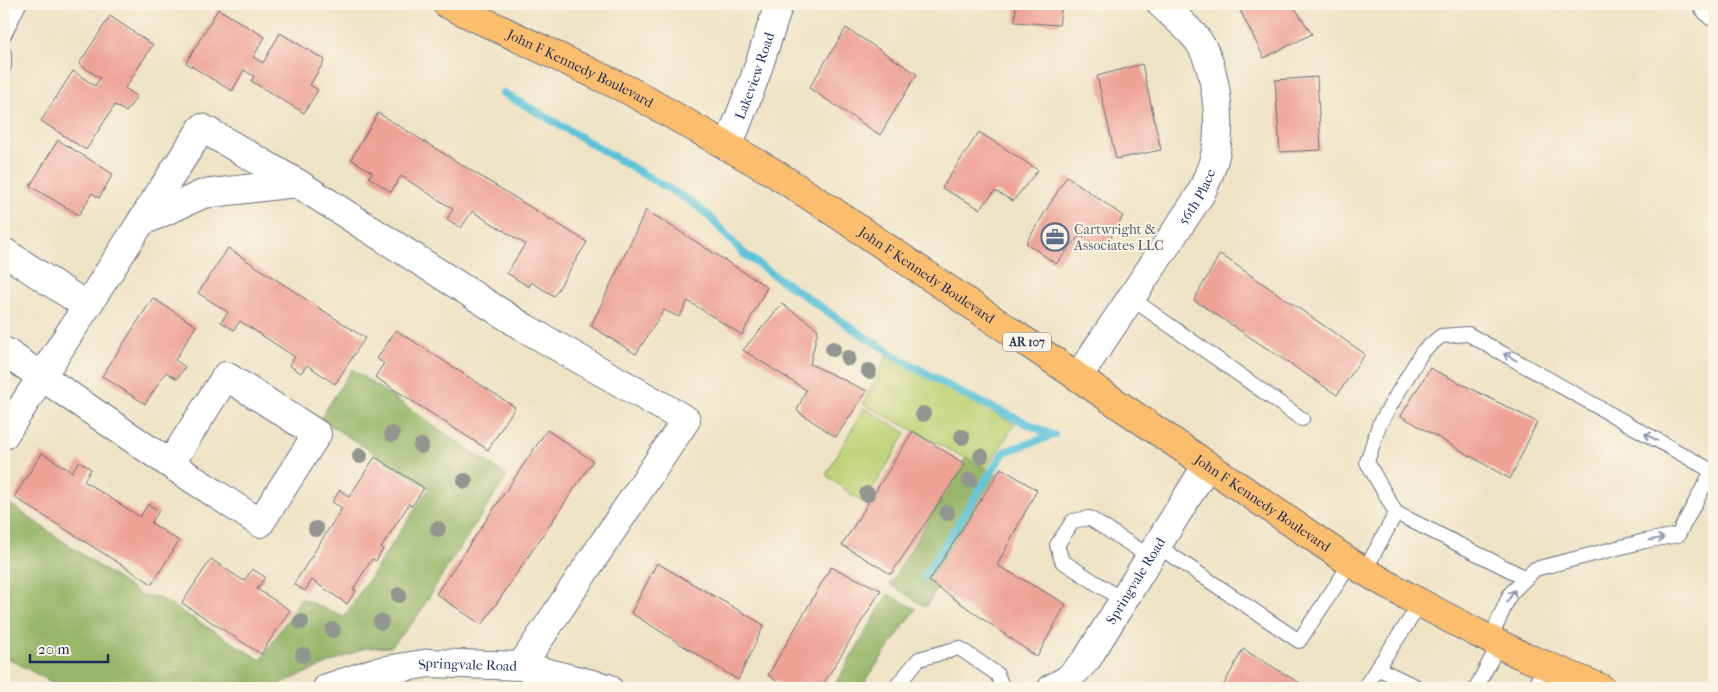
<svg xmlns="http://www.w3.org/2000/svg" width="1718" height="692" font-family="'IM FELL French Canon',serif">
  <rect width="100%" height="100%" fill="#fcf5e5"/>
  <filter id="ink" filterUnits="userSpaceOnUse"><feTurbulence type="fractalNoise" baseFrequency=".02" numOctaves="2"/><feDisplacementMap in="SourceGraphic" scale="10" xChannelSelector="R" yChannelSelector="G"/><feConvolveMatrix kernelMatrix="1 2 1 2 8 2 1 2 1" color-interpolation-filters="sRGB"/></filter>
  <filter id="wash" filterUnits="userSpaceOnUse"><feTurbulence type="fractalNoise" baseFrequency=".0096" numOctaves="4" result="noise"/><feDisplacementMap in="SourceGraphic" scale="20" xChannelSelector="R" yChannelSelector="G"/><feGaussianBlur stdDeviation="1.12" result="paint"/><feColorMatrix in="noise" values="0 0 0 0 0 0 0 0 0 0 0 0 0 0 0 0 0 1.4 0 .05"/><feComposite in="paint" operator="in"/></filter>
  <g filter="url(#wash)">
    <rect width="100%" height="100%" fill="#efe3c5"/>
    <g fill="#bed377" stroke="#6c816a">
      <path d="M887 355 1015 424 986 469 863 404Z"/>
      <path d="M864 408 906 433 864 504 826 475Z"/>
    </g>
    <g fill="#96b568" stroke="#587263">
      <path d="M352 369 507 476 448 566 415 620 391 647 365 648 270 688H62L4 656V500L142 596 158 597 261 660 301 598 344 617 429 488 320 419Z"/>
      <path d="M966 457 1003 479 926 607 890 584Z"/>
      <path d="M888 594 916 609 865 681 876 688H833Z"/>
    </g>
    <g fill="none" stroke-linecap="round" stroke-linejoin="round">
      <g stroke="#5cc3da" stroke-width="8">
        <path d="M503 93 532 109 693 203 708 215 743 253 775 276 858 332 897 357 965 395 1050 434"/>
        <path d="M924 577 1004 452 1054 435"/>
      </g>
    </g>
    <g id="blocks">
      <g fill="#eda295">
        <path d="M1016 4H1062L1059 25 1015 22Z"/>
        <path d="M1237 4H1292L1312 34 1264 58Z"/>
        <path d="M218 9 265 37 253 57 263 63 280 33 325 60 310 85 318 90 304 113 251 81 254 76 244 70 232 91 186 63Z"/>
        <path d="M110 16 153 45 125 88 137 96 126 112 115 105 86 150 41 121 73 71 95 86 100 78 79 64Z"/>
        <path d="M846 28 917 74 880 135 809 88Z"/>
        <path d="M1142 64 1161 150 1116 159 1097 76Z"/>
        <path d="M1317 77 1321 150 1280 152 1275 80Z"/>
        <path d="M378 113 587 242 554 296 531 282 529 287 507 273 525 244 472 211 461 228 447 219 453 209 401 176 391 192 369 177 372 172 351 159Z"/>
        <path d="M979 132 1038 170 1013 201 995 191 980 209 942 188Z"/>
        <path d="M58 140 113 174 99 198 92 193 79 215 30 186Z"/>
        <path d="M1067 176 1123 216 1104 250 1080 235 1056 264 1026 243Z"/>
        <path d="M646 210 767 287 742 335 688 301 679 317 664 310 636 354 591 326Z"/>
        <path d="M228 248 365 338 335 384 307 365 301 373 289 365 295 357 240 321 234 330 221 322 228 312 198 293Z"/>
        <path d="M1220 254 1365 354 1337 395 1194 300Z"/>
        <path d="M153 298 196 326 175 360 185 367 177 379 166 372 145 404 102 376Z"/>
        <path d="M782 304 818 329 810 364 867 391 836 437 797 411 806 390 743 350Z"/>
        <path d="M396 330 515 407 488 450 375 377 384 363 377 359Z"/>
        <path d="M1430 368 1537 422 1510 479 1401 416Z"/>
        <path d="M547 430 593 461 482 625 436 594Z"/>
        <path d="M913 431 965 464 891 574 842 545Z"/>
        <path d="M42 453 72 472 79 461 91 469 84 481 140 517 148 504 159 511 151 523 179 541 152 584 14 497Z"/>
        <path d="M375 457 424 488 412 506 409 504 381 548 383 549 376 561 372 559 353 589 356 590 347 604 312 580 305 591 294 584 342 508 332 502 340 490 349 497Z"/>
        <path d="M1001 468 1037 490 997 565 1066 604 1037 657 929 581Z"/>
        <path d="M211 559 244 581 252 569 265 577 257 589 290 610 261 654 182 603Z"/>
        <path d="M657 563 764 625 738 680 631 613Z"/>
        <path d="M831 567 881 590 821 688H787L768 675Z"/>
        <path d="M1243 649 1303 685 1301 688H1222Z"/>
      </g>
    </g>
  </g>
  <g filter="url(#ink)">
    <use href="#blocks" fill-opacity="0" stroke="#656e82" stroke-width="1"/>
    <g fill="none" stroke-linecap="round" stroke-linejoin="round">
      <g stroke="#656e82" stroke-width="16">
        <g id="service">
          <path d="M4 35 19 4"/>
          <path d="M4 54V66"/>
          <path d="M1131 298 1302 419"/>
          <path d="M1396 513 1526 578"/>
          <path d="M1156 545 1299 641 1351 563"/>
          <path d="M1365 570 1396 513 1367 462 1379 425 1422 352 1441 336 1468 334 1712 471 1678 535 1645 541 1535 569 1510 594 1490 640"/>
          <path d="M1124 601 1062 561 1057 545 1073 521 1089 518 1149 556"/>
          <path d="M1377 668 1419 688"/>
          <path d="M895 688 919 659 959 648 997 674 1003 688"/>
          <path d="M1364 688 1421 603"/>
          <path d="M1476 688 1499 644"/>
          <path d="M1534 688 1545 665"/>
        </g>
      </g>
      <g stroke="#656e82" stroke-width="30">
        <g id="minor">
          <path d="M1707 4 1714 12"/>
          <path id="s1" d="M728 147 755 77 779 4"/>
          <path d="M141 222 202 128 297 183"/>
          <path d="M4 252 87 306"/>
          <path d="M4 351 170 464 260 523 317 434 226 376 170 464"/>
          <path id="s2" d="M1078 377 1200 195C1206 182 1212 169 1215 155 1222 124 1217 69 1199 42 1191 30 1172 15 1161 4"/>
          <path d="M4 435 141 222 203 194 297 183 525 328 686 420 521 666"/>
          <path id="s3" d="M327 688 375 672 429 663 521 666 608 688"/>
          <path id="s4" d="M1052 688 1067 680 1087 659 1207 465"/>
        </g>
      </g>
      <g stroke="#656e82" stroke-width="30">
        <g id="primary">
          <path id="s5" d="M447 4 630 91 771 171 828 208 1078 377 1351 563 1407 596 1477 633 1521 655 1601 688"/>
        </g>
      </g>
      <use href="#service" stroke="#fff" stroke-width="14"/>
      <use href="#minor" stroke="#fff" stroke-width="28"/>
      <use href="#primary" stroke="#fbbd6e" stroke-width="28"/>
    </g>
    <g fill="#919790">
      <circle cx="833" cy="349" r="8"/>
      <circle cx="848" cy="358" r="8"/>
      <circle cx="869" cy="371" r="8"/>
      <circle cx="923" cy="414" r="8"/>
      <circle cx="392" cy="434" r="8"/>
      <circle cx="962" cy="437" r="8"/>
      <circle cx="421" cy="446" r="8"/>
      <circle cx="360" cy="456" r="8"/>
      <circle cx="981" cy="456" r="8"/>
      <circle cx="970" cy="480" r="8"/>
      <circle cx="465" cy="481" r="8"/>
      <circle cx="867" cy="494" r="8"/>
      <circle cx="947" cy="513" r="8"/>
      <circle cx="316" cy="529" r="8"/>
      <circle cx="438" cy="529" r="8"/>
      <circle cx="399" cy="595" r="8"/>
      <circle cx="301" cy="622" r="8"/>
      <circle cx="381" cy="622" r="8"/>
      <circle cx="333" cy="630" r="8"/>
      <circle cx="303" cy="655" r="8"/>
    </g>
    <defs><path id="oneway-shaft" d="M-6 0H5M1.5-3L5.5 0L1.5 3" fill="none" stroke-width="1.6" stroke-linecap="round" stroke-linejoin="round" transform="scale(1.25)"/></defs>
    <g stroke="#8d97ae">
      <use href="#oneway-shaft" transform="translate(1510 357) rotate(-151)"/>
      <use href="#oneway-shaft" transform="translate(1651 437) rotate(-151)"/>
      <use href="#oneway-shaft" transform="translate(1657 539) rotate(-9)"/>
      <use href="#oneway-shaft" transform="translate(1511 596) rotate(-57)"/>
    </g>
  </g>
  <defs>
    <g id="office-ring" transform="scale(1.4375)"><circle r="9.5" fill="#fcf5e5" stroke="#5c6f8a" stroke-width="1.5"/><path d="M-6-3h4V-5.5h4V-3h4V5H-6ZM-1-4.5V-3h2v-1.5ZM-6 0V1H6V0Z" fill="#5c6f8a"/></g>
  </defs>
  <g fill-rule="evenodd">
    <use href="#office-ring" x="1055" y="237"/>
  </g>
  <g text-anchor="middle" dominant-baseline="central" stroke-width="4" stroke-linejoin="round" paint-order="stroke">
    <rect fill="#fcf5e5" stroke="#5e6a86" stroke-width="1" x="1003" y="332.5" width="48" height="19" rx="4"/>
    <g font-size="12" font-weight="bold" fill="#1b2f5e">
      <text x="1027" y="342">AR 107</text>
    </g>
    <g font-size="14" fill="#1b2f5e" stroke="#fcf5e5">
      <text stroke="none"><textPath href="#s5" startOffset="148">John F Kennedy Boulevard</textPath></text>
      <text stroke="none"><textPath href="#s1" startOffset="76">Lakeview Road</textPath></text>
      <text stroke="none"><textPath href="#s2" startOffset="216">56th Place</textPath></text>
      <text stroke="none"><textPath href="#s5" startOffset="552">John F Kennedy Boulevard</textPath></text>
      <text stroke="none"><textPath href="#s5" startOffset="958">John F Kennedy Boulevard</textPath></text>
      <text stroke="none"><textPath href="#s4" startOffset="138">Springvale Road</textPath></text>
      <text stroke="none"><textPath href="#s3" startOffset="144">Springvale Road</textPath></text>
    </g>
    <g font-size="14" fill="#4e5e75" stroke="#fcf5e5" text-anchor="start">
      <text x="1074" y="229">Cartwright &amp;<tspan x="1074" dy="16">Associates LLC</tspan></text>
    </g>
  </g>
  <rect width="1718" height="692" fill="none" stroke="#fcf5e5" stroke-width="20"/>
  <path d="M30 654v8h78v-8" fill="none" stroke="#1b2f5e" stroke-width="2.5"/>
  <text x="38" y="654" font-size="15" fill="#1b2f5e" stroke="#fcf5e5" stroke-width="4" paint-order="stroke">20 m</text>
</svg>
